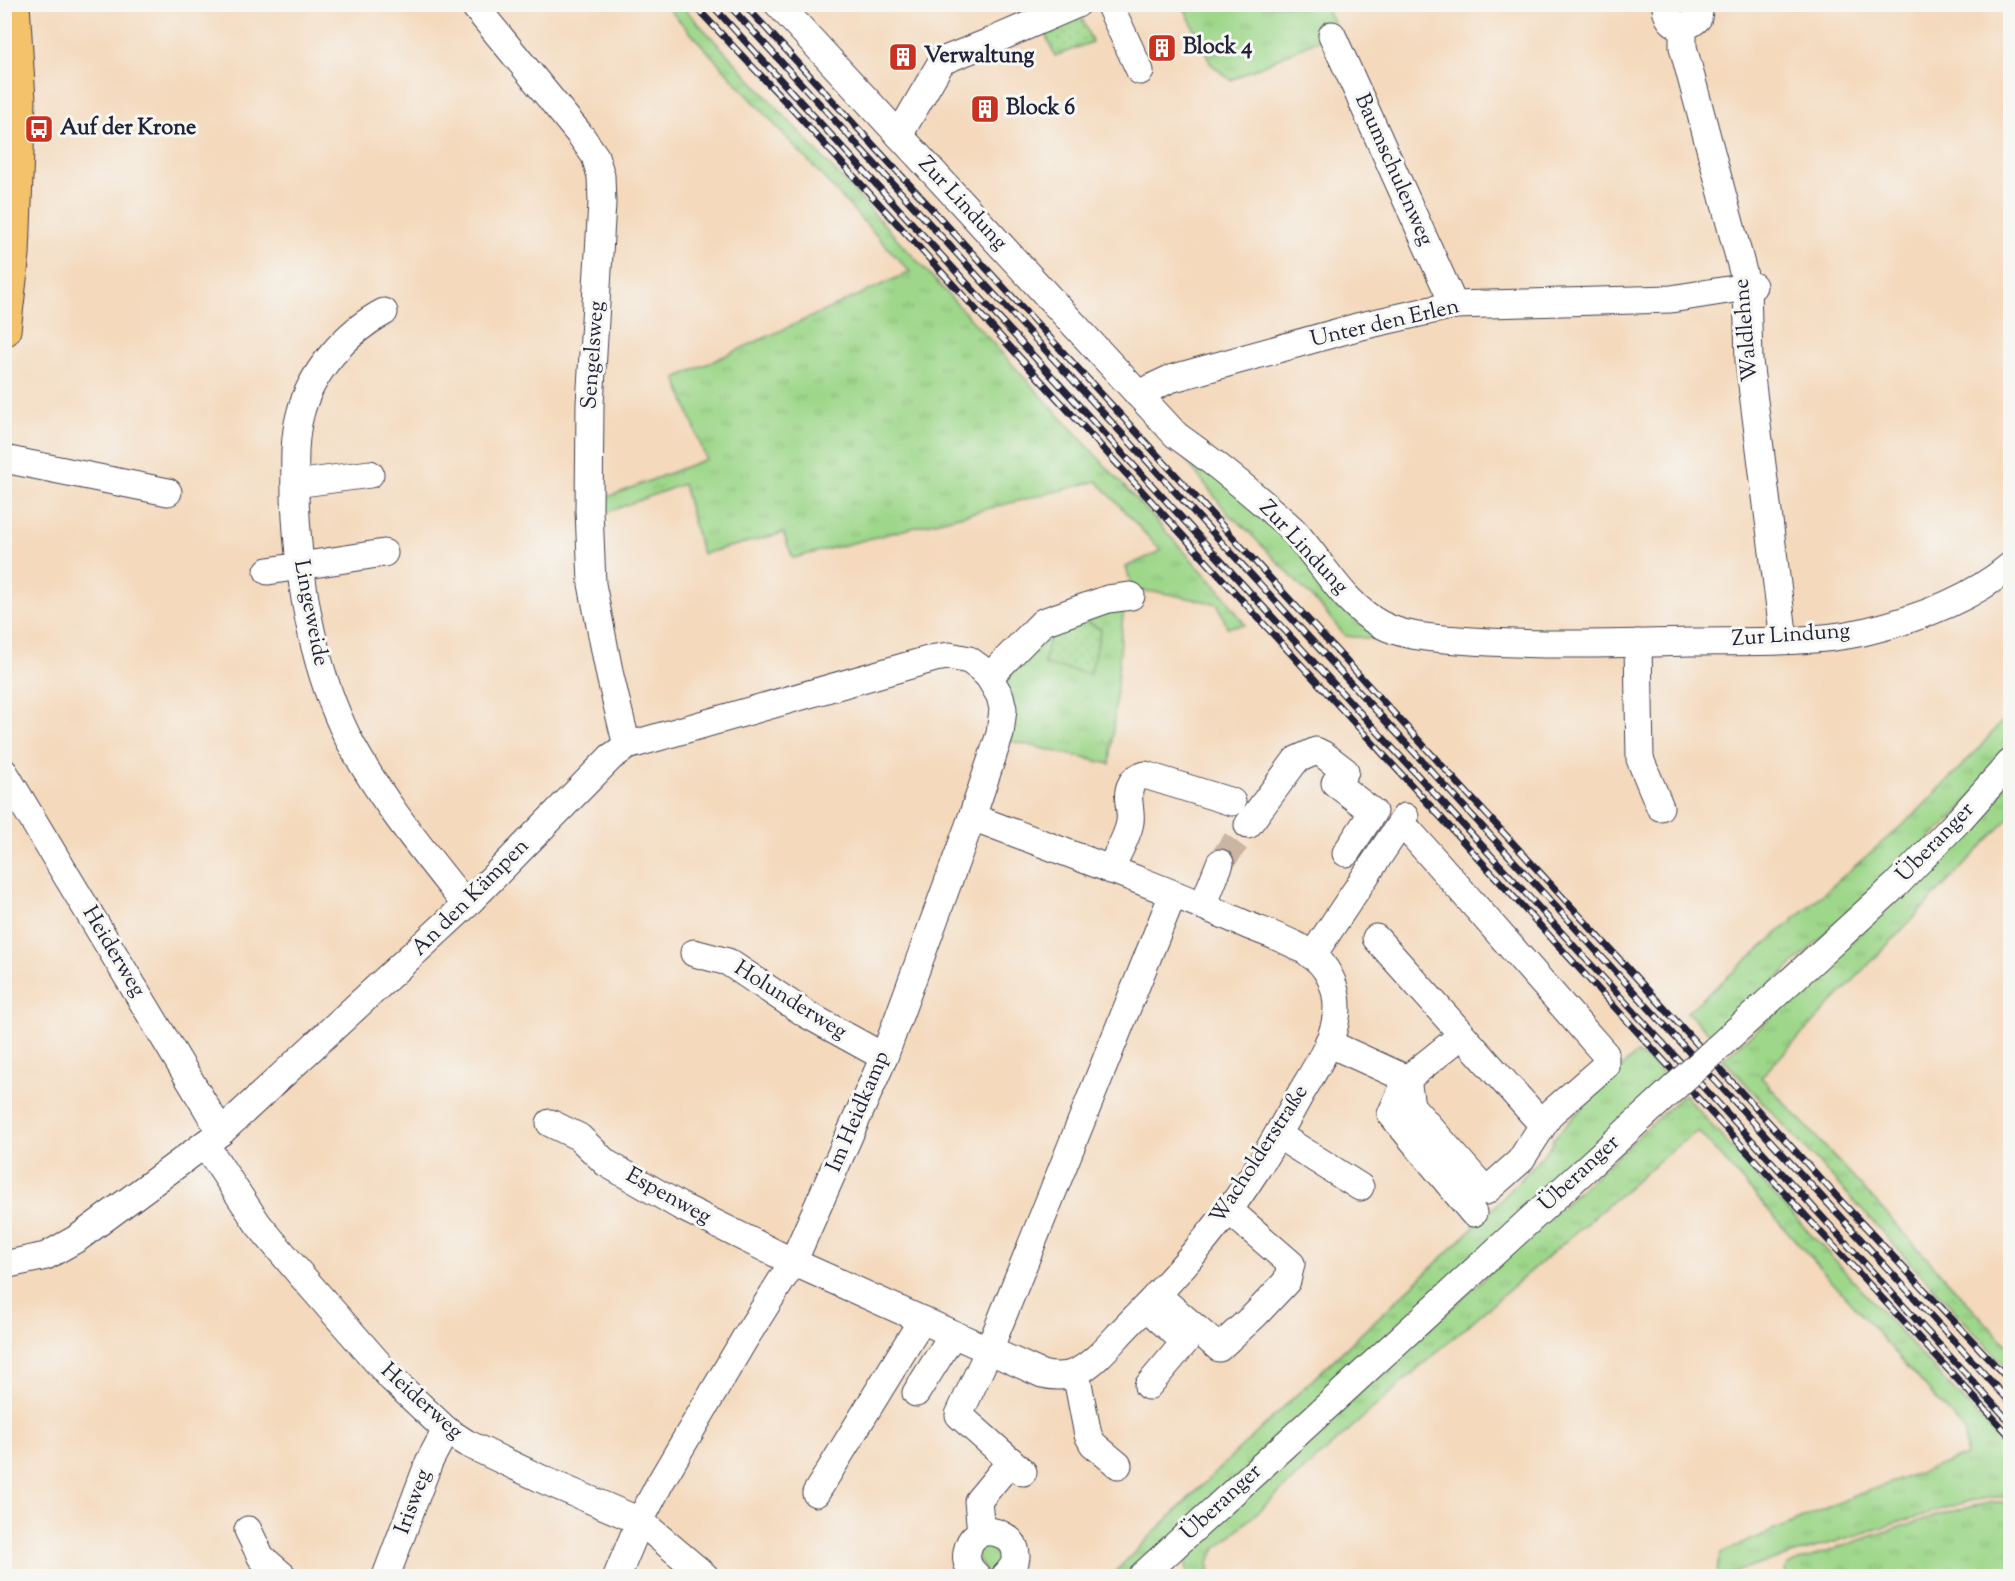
<svg xmlns="http://www.w3.org/2000/svg" width="2015" height="1581" font-family="'Sorts Mill Goudy',serif">
  <defs>
    <pattern id="grass-tufts" width="24" height="20" patternUnits="userSpaceOnUse" patternTransform="scale(1.5)"><rect width="24" height="20" fill="#9ed78a"/><path d="M3 7l-1-3M5 7V3M7 7l1-3M15 17l-1-3M17 17v-4M19 17l1-3" fill="none" stroke="#88b878"/></pattern>
    <pattern id="park-dots" width="8" height="8" patternUnits="userSpaceOnUse" patternTransform="scale(1.5)"><rect width="8" height="8" fill="#9ed78a"/><path d="M2 2h.1M6 6h.1" fill="none" stroke="#88b878" stroke-width="1.8" stroke-linecap="round"/></pattern>
  </defs>
  <rect width="100%" height="100%" fill="#f6f6f2"/>
  <filter id="ink" filterUnits="userSpaceOnUse"><feTurbulence type="fractalNoise" baseFrequency=".0167" numOctaves="2"/><feDisplacementMap in="SourceGraphic" scale="12" xChannelSelector="R" yChannelSelector="G"/><feConvolveMatrix kernelMatrix="1 2 1 2 8 2 1 2 1" color-interpolation-filters="sRGB"/></filter>
  <filter id="wash" filterUnits="userSpaceOnUse"><feTurbulence type="fractalNoise" baseFrequency=".008" numOctaves="4" result="noise"/><feDisplacementMap in="SourceGraphic" scale="24" xChannelSelector="R" yChannelSelector="G"/><feGaussianBlur stdDeviation="1.35" result="paint"/><feColorMatrix in="noise" values="0 0 0 0 0 0 0 0 0 0 0 0 0 0 0 0 0 1.4 0 .05"/><feComposite in="paint" operator="in"/></filter>
  <g filter="url(#wash)">
    <rect width="100%" height="100%" fill="#f4d9bc"/>
    <g fill="url(#grass-tufts)" stroke="#607c62" stroke-width="1.5">
      <path d="M665 5H681L743 71 1225 596 1245 625 1227 627 1218 604 1158 592 1133 591 1126 567 1161 551 1097 481 793 558 783 533 702 554 683 484 600 515V500L706 459 676 378 910 272Z"/>
      <path d="M1183 5H1325L1337 31 1231 80 1211 64Z"/>
      <path d="M1169 438 1224 480 1389 640 1345 636 1323 609 1243 526 1229 515Z"/>
      <path d="M1124 603 1110 764 1010 741 1007 686 1010 670 1045 629Z"/>
      <path d="M2010 712V751L1954 817 1713 1037 1687 1012 1916 813 1980 747Z"/>
      <path d="M2010 781V817L1761 1077 2010 1349V1371L1723 1059 1783 1007 1906 890Z"/>
      <path d="M1636 1054 1642 1057 1669 1077 1132 1576H1111C1198 1487 1289 1402 1380 1316 1439 1260 1501 1205 1554 1142L1552 1140 1610 1078Z"/>
      <path d="M1684 1094 1746 1164 2010 1451V1497H1993L1969 1501 1722 1576H1716L1721 1553 1854 1496 1966 1456 1965 1431 1698 1131 1674 1148 1416 1370 1216 1549 1209 1562V1576H1188L1186 1564 1189 1549Z"/>
      <path d="M1993 1502H2010V1576H1787L1785 1570 1787 1565C1855 1543 1923 1516 1993 1502Z"/>
      <path d="M977 1543 1008 1547 993 1574H986L973 1549Z"/>
    </g>
    <g fill="url(#park-dots)" stroke="#607c62" stroke-width="1.5">
      <path d="M1081 16 1092 42 1055 56 1044 31Z"/>
      <path d="M1076 617 1101 629 1090 674 1044 664 1051 630Z"/>
    </g>
  </g>
  <g filter="url(#ink)">
    <g fill="none" stroke-linecap="round" stroke-linejoin="round">
      <path stroke="#cab4a2" stroke-width="27" stroke-dasharray="27 14" stroke-linecap="butt" d="M1220 863 1248 825"/>
      <g stroke="#423d4e" stroke-width="29">
        <g id="minor">
          <path d="M473 4 581 136 595 156 601 176 602 203 590 404 589 510 592 584 610 676 627 746"/>
          <path d="M778 4 1176 435C1207 457 1236 480 1264 504 1273 513 1283 520 1292 529 1321 560 1342 603 1380 624 1404 637 1432 638 1458 640 1535 646 1613 644 1691 642 1748 641 1807 644 1863 632 1914 620 1969 601 2010 566"/>
          <path d="M1109 4 1140 71"/>
          <path d="M1666 4C1665 24 1684 33 1698 18L1700 4"/>
          <path d="M1683 26V47L1747 287 1749 361 1784 640"/>
          <path d="M1332 35 1454 305"/>
          <path d="M899 135 942 61 992 41 1077 4"/>
          <path d="M384 312C347 331 310 373 300 415 293 441 295 470 295 496 298 578 311 664 348 738 379 798 424 852 466 905"/>
          <path d="M1138 394 1170 379 1357 327 1454 305 1671 299 1753 286"/>
          <path d="M4 459 168 492"/>
          <path d="M295 484 370 474"/>
          <path d="M268 571 384 553"/>
          <path d="M1638 643 1640 759 1660 807"/>
          <path d="M989 677 1043 622 1108 599 1131 596"/>
          <path d="M4 772 221 1132"/>
          <path d="M1248 825 1296 760 1316 751 1324 755 1345 771 1335 783 1373 812 1346 853"/>
          <path d="M1400 825 1410 832 1605 1054V1066L1551 1113 1520 1161 1486 1191 1411 1106 1407 1079"/>
          <path d="M1110 870C1116 856 1128 836 1130 822 1132 810 1125 796 1131 785 1134 778 1139 777 1145 775L1232 802"/>
          <path d="M1203 906 1220 863"/>
          <path d="M1376 938 1542 1124"/>
          <path d="M694 953 728 962 806 1014 884 1057"/>
          <path d="M1312 956 1405 817"/>
          <path d="M1328 1043 1407 1079 1462 1035"/>
          <path d="M1715 1050 1896 885 1959 820 2010 763"/>
          <path d="M1407 1079 1391 1114 1473 1213"/>
          <path d="M550 1123 579 1137 606 1163 680 1206 793 1262 1042 1374C1054 1377 1066 1377 1077 1372 1098 1361 1112 1341 1128 1325 1164 1289 1197 1251 1228 1211 1256 1174 1279 1133 1301 1093 1314 1071 1332 1044 1336 1018 1339 1002 1335 984 1326 970 1312 947 1271 935 1247 925 1157 885 1064 852 972 817"/>
          <path d="M1278 1135 1360 1187"/>
          <path d="M205 1144 258 1224 300 1274 392 1379 446 1430 466 1443 546 1481 640 1521 705 1576"/>
          <path d="M4 1265 46 1256 78 1238 221 1132 466 905 611 757 627 746 935 658 949 656 969 660 980 668 989 677 1000 696 1003 709 1000 734 972 817 884 1057 793 1262 744 1340 660 1483 640 1521 617 1576"/>
          <path d="M1157 1295 1219 1348 1255 1315 1287 1281 1291 1264 1229 1210"/>
          <path d="M1076 1373 1088 1435 1093 1444 1118 1465"/>
          <path d="M1148 1386 1185 1342 1158 1318"/>
          <path d="M916 1393 953 1334"/>
          <path d="M1023 1472 959 1415 989 1350 1173 894"/>
          <path d="M816 1493 922 1320"/>
          <path d="M248 1530 261 1557 283 1576"/>
          <path d="M981 1533 978 1501 1011 1461"/>
          <path d="M386 1576 429 1462 446 1430"/>
          <path d="M977 1576C970 1570 965 1562 967 1552 974 1510 1042 1541 1005 1576"/>
          <path d="M1142 1576 1677 1085"/>
        </g>
      </g>
      <g stroke="#423d4e" stroke-width="35">
        <path id="major" d="M4 330 13 254 19 100 13 4"/>
      </g>
      <use href="#minor" stroke="#fff" stroke-width="27"/>
      <use href="#major" stroke="#f3c26a" stroke-width="33"/>
      <g stroke="#22223b" stroke-width="7">
        <g id="rail">
          <path d="M693 4 784 100 1816 1227 2010 1436"/>
          <path d="M711 4 2010 1422"/>
          <path d="M728 4 2010 1402"/>
          <path d="M744 4 1841 1201 2010 1381"/>
        </g>
      </g>
      <use href="#rail" stroke="#f6f6f2" stroke-width="4.5" stroke-dasharray="14" stroke-linecap="butt"/>
      <g stroke="#423d4e" stroke-width="29" stroke-linecap="butt">
        <path id="minor-bridge" d="M1677 1085 1715 1050"/>
      </g>
      <use href="#minor-bridge" stroke="#fff" stroke-width="27"/>
    </g>
  </g>
  <defs>
    <g id="building-square" transform="scale(1.5)"><rect x="-9" y="-9" width="18" height="18" rx="4" fill="#c8321e" stroke="#f6f6f2"/><path d="M-4-6H4V6H1V3H-1V6H-4ZM-2.5-4.3h1.7v1.8h-1.7ZM.8-4.3h1.7v1.8H.8ZM-2.5-1h1.7V.8h-1.7ZM.8-1h1.7V.8H.8Z" fill="#fff"/></g>
    <g id="bus-square" transform="scale(1.5)"><rect x="-9" y="-9" width="18" height="18" rx="4" fill="#c8321e" stroke="#f6f6f2"/><path d="M-5-6H5V4H4V6H2V4H-2V6H-4V4H-5ZM-3.5-4V0h7V-4ZM-3.5 1.2v1.5H-2V1.2ZM2 1.2v1.5H3.5V1.2Z" fill="#fff"/></g>
  </defs>
  <g fill-rule="evenodd">
    <use href="#building-square" x="1162" y="48"/>
    <use href="#building-square" x="903" y="57"/>
    <use href="#building-square" x="985" y="109"/>
    <use href="#bus-square" x="39" y="129"/>
  </g>
  <g text-anchor="middle" dominant-baseline="central" stroke-width="6" stroke-linejoin="round" paint-order="stroke">
    <g font-size="22" font-weight="bold" fill="#22223b" stroke="#f6f6f2" text-anchor="start">
      <text x="1183" y="48">Block 4</text>
      <text x="924" y="57">Verwaltung</text>
      <text x="1006" y="109">Block 6</text>
      <text x="60" y="129">Auf der Krone</text>
    </g>
    <g font-size="22" fill="#22223b" stroke="#f6f6f2">
      <text transform="translate(1393 170) rotate(66)">Baumschulenweg</text>
      <text transform="translate(962 204) rotate(47)">Zur Lindung</text>
      <text transform="translate(1385 324) rotate(-13)">Unter den Erlen</text>
      <text transform="translate(1747 330) rotate(-95)">Waldlehne</text>
      <text transform="translate(594 355) rotate(-86)">Sengelsweg</text>
      <text transform="translate(1303 548) rotate(47)">Zur Lindung</text>
      <text transform="translate(310 613) rotate(79)">Lingeweide</text>
      <text transform="translate(1791 636) rotate(-4)">Zur Lindung</text>
      <text transform="translate(1936 843) rotate(-46)">Überanger</text>
      <text transform="translate(471 898) rotate(-45)">An den Kämpen</text>
      <text transform="translate(113 952) rotate(59)">Heiderweg</text>
      <text transform="translate(790 1001) rotate(32)">Holunderweg</text>
      <text transform="translate(859 1112) rotate(-67)">Im Heidkamp</text>
      <text transform="translate(1260 1155) rotate(-57)">Wacholderstraße</text>
      <text transform="translate(1580 1174) rotate(-43)">Überanger</text>
      <text transform="translate(668 1197) rotate(29)">Espenweg</text>
      <text transform="translate(421 1402) rotate(42)">Heiderweg</text>
      <text transform="translate(414 1502) rotate(-70)">Irisweg</text>
      <text transform="translate(1222 1503) rotate(-43)">Überanger</text>
    </g>
  </g>
  <rect width="2015" height="1581" fill="none" stroke="#f6f6f2" stroke-width="24"/>
</svg>
